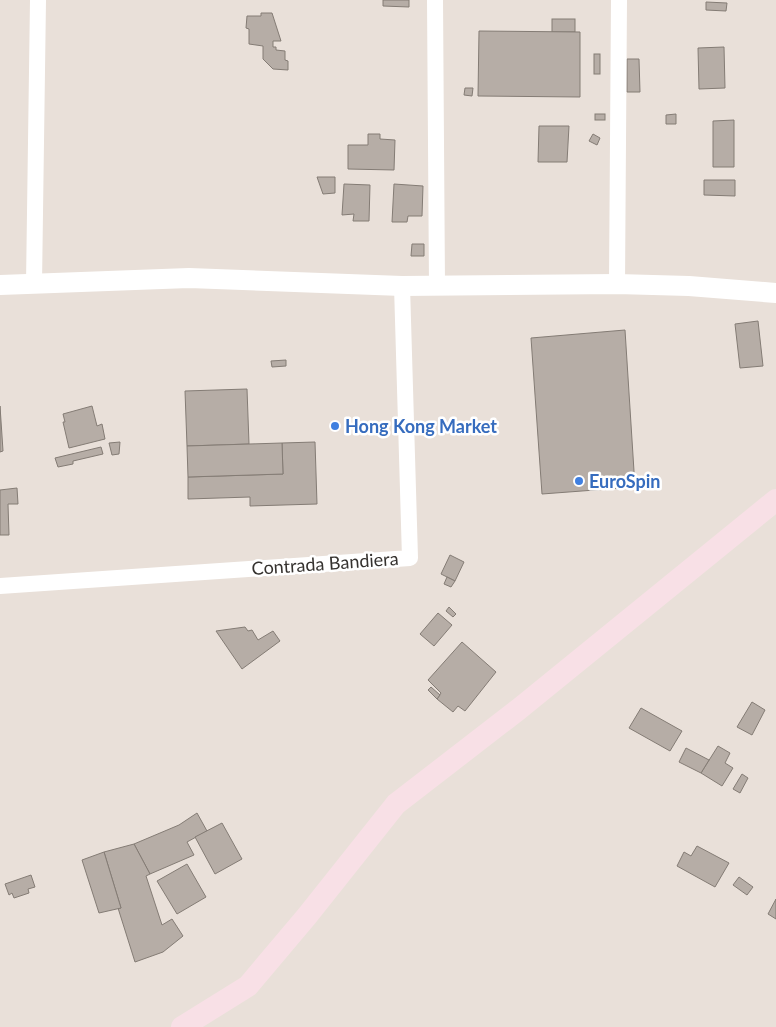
<svg xmlns="http://www.w3.org/2000/svg" width="776" height="1027" font-family="Lato,sans-serif">
  <rect width="100%" height="100%" fill="#e9e0d9"/>
  <g fill="#b6ada6" stroke="#847c75">
    <path d="M383 0H409V7L383 6Z"/>
    <path d="M706 2 727 3 726 11 706 10Z"/>
    <path d="M261 13H272L281 41H273V47H276V50L285 51V60L288 61V70L273 69 263 59V46L249 44V29L246 28 247 16H261Z"/>
    <rect x="552" y="19" width="23" height="13"/>
    <path d="M479 31 580 32V97L478 96Z"/>
    <path d="M724 47 725 88 699 89 698 48Z"/>
    <rect x="594" y="54" width="6" height="20"/>
    <path d="M627 59H639L640 92H627Z"/>
    <path d="M465 88H473L472 96 464 95Z"/>
    <rect x="595" y="114" width="10" height="6"/>
    <path d="M676 114V124H666V115Z"/>
    <path d="M734 120V167H713V121Z"/>
    <path d="M539 126H569L567 162H538Z"/>
    <path d="M368 134H380V139L395 140 394 170 348 169V145H368Z"/>
    <path d="M593 134 600 138 597 145 589 141Z"/>
    <path d="M317 177H335V193L323 194Z"/>
    <path d="M704 180H735V196L704 195Z"/>
    <path d="M344 184 370 185 369 221H353L354 214 342 215Z"/>
    <path d="M394 184 423 186 422 216H408L407 222H392Z"/>
    <path d="M412 244H424V256H411Z"/>
    <path d="M758 321 763 366 740 368 735 324Z"/>
    <path d="M625 330 635 487 542 494 531 338Z"/>
    <path d="M286 360V366L272 367 271 361Z"/>
    <path d="M247 389 249 444 187 446 185 391Z"/>
    <path d="M0 406 3 451 0 452Z"/>
    <path d="M92 406 97 426 102 424 105 439 69 448 63 422H65L63 414Z"/>
    <path d="M120 442 119 454 112 455 109 443Z"/>
    <path d="M315 442 317 504 250 506V497L188 499V477L283 474 282 443Z"/>
    <path d="M282 443 283 474 188 477 187 446Z"/>
    <path d="M101 447 103 454 73 461V464L58 467 55 458Z"/>
    <path d="M17 488 18 504H8L9 535H0V490Z"/>
    <path d="M450 555 464 562 455 581 441 574Z"/>
    <path d="M447 577 455 581 451 587 444 584Z"/>
    <path d="M449 607 456 614 453 617 446 611Z"/>
    <path d="M438 613 452 625 434 646 420 634Z"/>
    <path d="M245 627 248 631 252 630 258 640 273 631 280 641 242 669 216 631Z"/>
    <path d="M462 642 496 672 465 711 458 706 453 712 437 699 441 693 428 680Z"/>
    <path d="M431 687 440 695 437 699 428 690Z"/>
    <path d="M752 702 765 710 752 735 737 727Z"/>
    <path d="M641 708 682 731 670 751 629 728Z"/>
    <path d="M718 746 730 753 725 763 733 768 722 786 701 773Z"/>
    <path d="M686 748 709 760 701 773 679 762Z"/>
    <path d="M742 774 748 778 740 793 733 789Z"/>
    <path d="M197 813 207 831 187 842 194 855 150 874 134 844 179 825Z"/>
    <path d="M222 823 242 859 215 874 195 837Z"/>
    <path d="M134 844 150 874 146 876 162 925 172 919 183 936 163 952 135 962 118 908H121L104 852Z"/>
    <path d="M697 846 729 863 715 887 677 866 684 852 691 856Z"/>
    <path d="M104 852 121 908 99 913 82 860Z"/>
    <path d="M187 864 206 897 177 914 157 881Z"/>
    <path d="M31 875 35 887 28 889 29 893 14 898 12 893 9 895 5 884Z"/>
    <path d="M739 877 753 887 747 895 733 885Z"/>
    <path d="M776 899V919L768 914Z"/>
  </g>
  <g fill="none" stroke-linecap="round" stroke-linejoin="round">
    <g stroke="#fff" stroke-width="16">
      <path d="M435 0 437 286"/>
      <path d="M34 284 38 0"/>
      <path d="M617 284 619 0"/>
      <path d="M0 586 410 558 402 286"/>
    </g>
    <path stroke="#fff" stroke-width="20" d="M0 285 189 278 402 286 617 284 689 286 776 293"/>
    <path stroke="#f8e0e6" stroke-width="22" d="M182 1027 248 986 307 916 396 804 519 709 776 500"/>
  </g>
  <g fill="#3f7fe0" stroke="#fff" stroke-width="2">
    <circle cx="335" cy="426" r="5"/>
    <circle cx="579" cy="481" r="5"/>
  </g>
  <g text-anchor="middle" dominant-baseline="central" stroke-width="5" stroke-linejoin="round" paint-order="stroke">
    <g font-size="18" font-weight="bold" fill="#366cbe" stroke="#fff" text-anchor="start">
      <text x="345" y="426">Hong Kong Market</text>
      <text x="589" y="481">EuroSpin</text>
    </g>
    <g font-size="18" fill="#35322f" stroke="#fff">
      <text transform="translate(325 563) rotate(-4)">Contrada Bandiera</text>
    </g>
  </g>
</svg>
